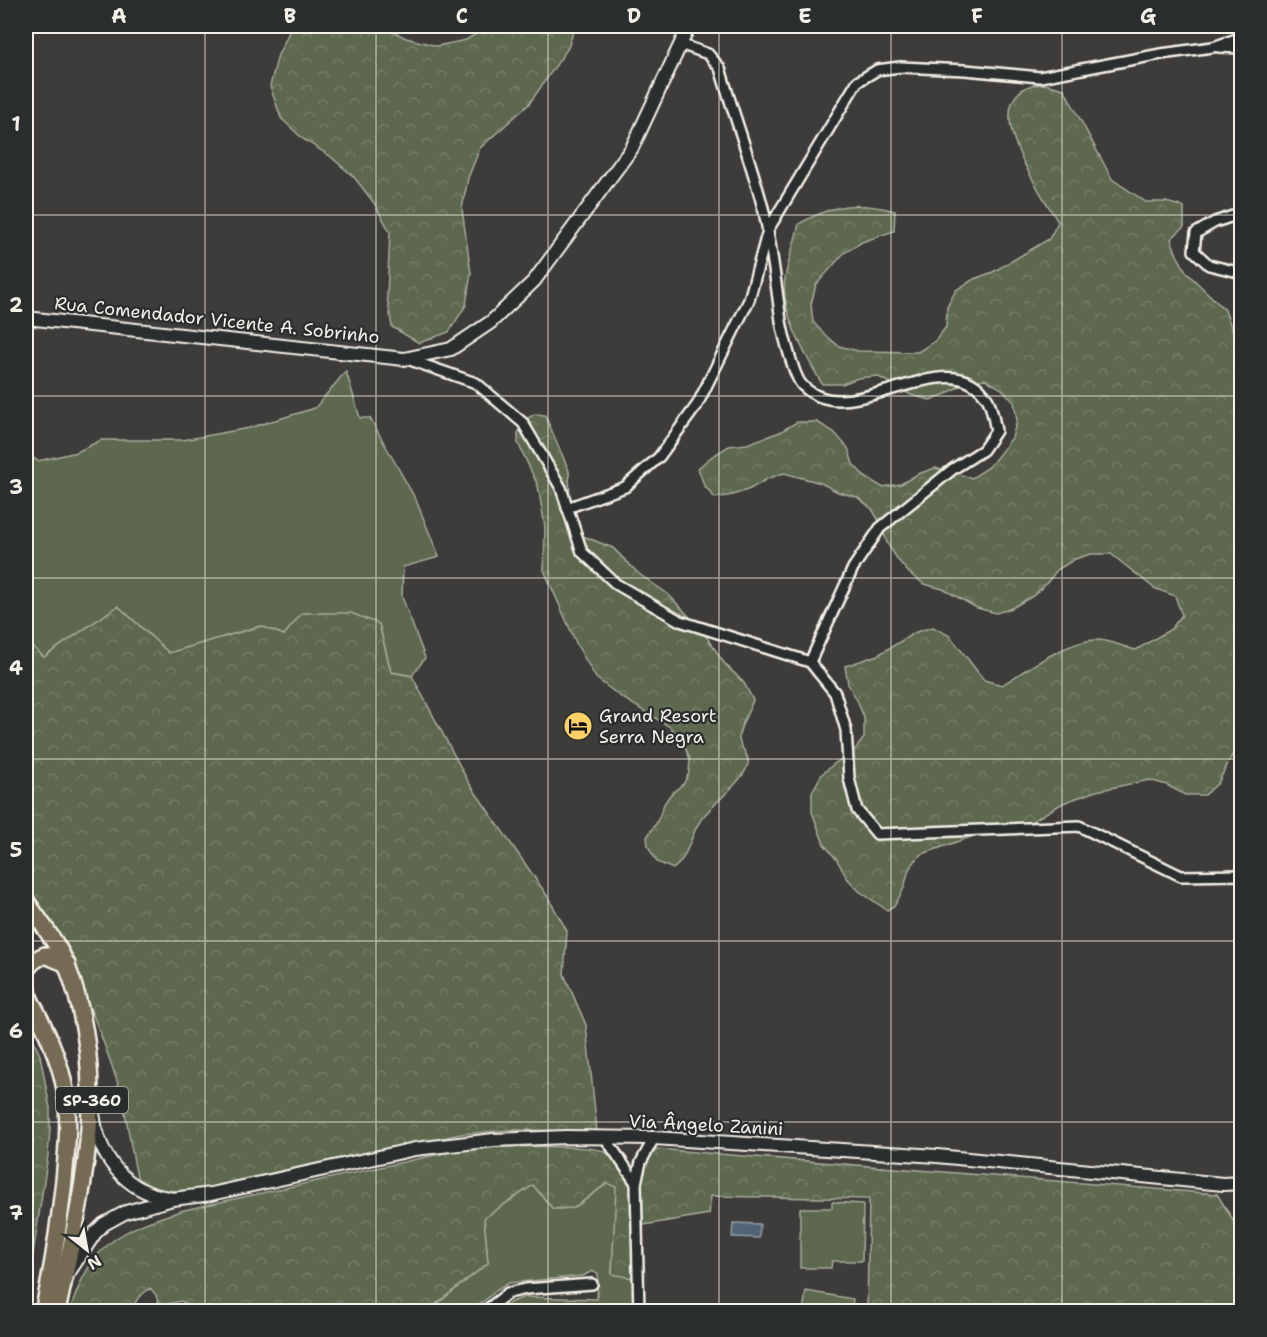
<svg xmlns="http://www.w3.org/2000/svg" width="1267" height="1337" font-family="'Shantell Sans',sans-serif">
  <defs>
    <pattern id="forest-crowns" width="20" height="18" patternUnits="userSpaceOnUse" patternTransform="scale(1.5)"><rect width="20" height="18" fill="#5d684f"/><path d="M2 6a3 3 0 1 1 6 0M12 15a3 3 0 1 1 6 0" fill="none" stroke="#757e68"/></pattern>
    <pattern id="water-ripples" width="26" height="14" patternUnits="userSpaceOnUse" patternTransform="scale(1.5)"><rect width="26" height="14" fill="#516474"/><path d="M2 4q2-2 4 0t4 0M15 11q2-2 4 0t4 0" fill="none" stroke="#6b7b88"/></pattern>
  </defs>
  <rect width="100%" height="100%" fill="#3e3b3b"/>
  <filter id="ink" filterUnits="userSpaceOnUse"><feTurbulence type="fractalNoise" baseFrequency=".0167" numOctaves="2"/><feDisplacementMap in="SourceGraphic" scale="12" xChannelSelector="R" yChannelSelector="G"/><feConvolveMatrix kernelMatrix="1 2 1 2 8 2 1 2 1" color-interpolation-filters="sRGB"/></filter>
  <g filter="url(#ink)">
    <g fill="#5d684f" stroke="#a8ac9c" stroke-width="1.5">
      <path d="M346 371 360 418H370L416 500 439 557 403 567 402 597 425 658 412 676 391 672 379 624 284 635 260 626 169 653 118 606 44 657 26 641V454L38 461 77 452 101 440H183L249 428 315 408Z"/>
      <path d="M608 1183 617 1187 612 1274 633 1278V1311H500L511 1302 525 1297 597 1299 598 1274 592 1271 583 1276 509 1283 497 1290 472 1311 427 1312 488 1263 484 1218 533 1185 553 1209 574 1208Z"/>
      <path d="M832 1202 863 1204 862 1261H832L831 1268H800V1208H832Z"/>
      <path d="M806 1291 853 1299 851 1311H803Z"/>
    </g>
    <g fill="url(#forest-crowns)" stroke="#a8ac9c" stroke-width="1.5">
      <path d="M295 26H382L406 38 437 46 466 40 489 26H575L568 48 529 104 480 148 468 178 462 209 471 273 466 305 449 332 419 343 392 327 387 296 390 232 374 203 354 177 330 156 303 139 281 118 270 86 278 55 291 28Z"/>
      <path d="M1045 84 1064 89 1112 179 1146 202H1166L1184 207V227L1171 239 1177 255 1187 273 1225 310 1238 346 1242 367V736L1218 783 1205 795H1185L1167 785 1149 780 1096 791 1063 803 1010 834 991 833 973 836 920 855 909 869 904 888 895 905 887 910 859 891 847 878 837 860 824 844 812 812V792L822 774 835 763 853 752 864 738V718L858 702 848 684 845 666 878 655 916 632 933 627 950 636 984 680 1002 685C1026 670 1071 638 1099 640 1111 641 1124 647 1136 650L1171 629 1182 615 1175 596 1154 588 1111 554H1091L1075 559 1057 570 1046 584 1033 596 1012 608 996 613 977 608 943 589 924 584 909 573 898 560 887 543 882 526 872 509 857 497 838 492 821 483 784 473 767 479 750 489 733 495 715 498 704 485 698 468 711 457 729 446 747 444 780 432 797 422H817L834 432 848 448 853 464 865 477 882 487 901 484 918 474 935 468 972 478 989 467 1012 438 1017 420 1014 402 1002 389 985 379 967 382 946 394 930 400 911 395 877 376 858 378 842 384H822C806 356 780 313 785 279 788 260 795 242 799 224 833 204 856 201 895 211L894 231 862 242 844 253 816 285 811 304 813 322 825 335 839 346 858 351 918 352 935 341 946 327 947 307 956 290 974 279 993 272 1049 239 1058 222C1043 195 980 110 1027 87 1031 84 1040 85 1045 84Z"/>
      <path d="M535 414 545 415 569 471 570 503 576 529 583 536 613 548 639 574 668 594 702 630 724 663 744 683 753 700C749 712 738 728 739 739 740 749 750 754 748 764 743 783 710 805 700 821 689 838 689 857 673 869L657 862 648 846 647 837 657 822 664 804 670 795 684 783 689 773 690 759 682 741 670 727 621 697 596 678 577 645 544 570 545 527 538 486 518 443V433L526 419Z"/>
      <path d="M118 606 169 653 261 626 284 635 302 613H351L379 624 391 672 412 676 469 783 546 894 567 931 564 974 586 1025 597 1131 509 1130 461 1134 206 1188C182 1191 161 1194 139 1184 130 1151 128 1116 118 1084 95 1014 66 944 26 883V641L44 657Z"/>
      <path d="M26 1025 40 1055 50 1108V1129L48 1155 26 1300V1141L32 1121 26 1102Z"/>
      <path d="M497 1147C515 1147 594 1144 605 1152 616 1160 624 1174 631 1185L633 1278 612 1274 616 1187 607 1183 574 1208 553 1209 533 1185 484 1218 488 1263 427 1311H382L377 1306 373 1312 193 1311V1308L181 1301 159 1306 156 1295 150 1288 138 1298 131 1311H70C91 1243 119 1230 184 1210L449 1152Z"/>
      <path d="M657 1149 1217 1194 1241 1233V1311H867L869 1199 711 1196 709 1214 643 1225 642 1181 646 1162Z"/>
    </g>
    <path fill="url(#water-ripples)" stroke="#929ca2" stroke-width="1.5" d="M733 1223 760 1224 759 1238 732 1237Z"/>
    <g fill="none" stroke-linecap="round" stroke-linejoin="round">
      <g stroke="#f4f1e8" stroke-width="14">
        <g id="minor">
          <path d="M680 44 708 54 720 68C734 116 752 164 764 212 772 247 776 285 781 321 783 333 794 377 802 385 850 436 950 335 988 400 992 408 994 421 996 431L983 450 953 469 880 528 853 568 810 662"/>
          <path d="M1218 47 1242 48"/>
          <path d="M1242 213 1215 222 1196 233 1194 251 1209 265 1242 273"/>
          <path d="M407 359 476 383 523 423 561 488 582 552 616 584 680 621 810 662 835 693 846 730 849 778 857 810 877 834 1079 826 1181 876 1242 875"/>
          <path d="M567 508 625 487 659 457 697 405 749 300 768 230 857 82 877 70 900 67 965 70 1040 77 1161 54 1213 47 1242 37"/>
          <path d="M606 1139 636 1183"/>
          <path d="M484 1312 508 1293 526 1289 592 1284"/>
          <path d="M639 1312 636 1183 641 1162 654 1138"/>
        </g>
      </g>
      <g stroke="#f4f1e8" stroke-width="16">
        <g id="tertiary">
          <path d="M26 318 404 359 451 349 491 322 534 281 632 148 689 26"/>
          <path d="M93 1113C98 1156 125 1192 169 1198"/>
          <path d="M67 1275 95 1233 104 1224 126 1212 173 1199 211 1194 415 1149 494 1140 566 1137 654 1138 937 1156 1223 1184 1242 1183"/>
        </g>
      </g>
      <g stroke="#f4f1e8" stroke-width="20">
        <g id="primary">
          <path d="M26 901C39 920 59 945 67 966 112 1084 82 1193 57 1312"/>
          <path d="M26 992C41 1019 56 1049 63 1080 71 1112 67 1148 64 1180 59 1225 53 1268 43 1312"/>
          <path d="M30 1001C26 977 19 966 45 955L67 964"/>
        </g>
      </g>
      <use href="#minor" stroke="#2a2d2e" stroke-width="9"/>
      <use href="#tertiary" stroke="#2a2d2e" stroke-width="12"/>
      <use href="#primary" stroke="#746b52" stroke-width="15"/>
    </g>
  </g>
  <path fill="none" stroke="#f4f1e8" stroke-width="1.5" stroke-opacity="0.55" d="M205 26V1312M376 26V1312M548 26V1312M719 26V1312M891 26V1312M1062 26V1312M26 215H1242M26 396H1242M26 578H1242M26 759H1242M26 941H1242M26 1122H1242"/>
  <defs>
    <g id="hotel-disc" transform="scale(1.5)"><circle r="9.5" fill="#ffd166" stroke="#2a2d2e"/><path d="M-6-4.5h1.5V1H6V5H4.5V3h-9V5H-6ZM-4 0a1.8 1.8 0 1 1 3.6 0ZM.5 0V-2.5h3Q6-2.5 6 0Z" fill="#111"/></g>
  </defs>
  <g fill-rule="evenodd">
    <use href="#hotel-disc" x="578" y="726"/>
  </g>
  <g text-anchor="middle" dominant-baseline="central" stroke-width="4.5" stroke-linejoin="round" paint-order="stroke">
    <rect fill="#2a2d2e" stroke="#b7b6b0" stroke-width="1.5" x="56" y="1087" width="72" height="26" rx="4.5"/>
    <g font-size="16" font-weight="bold" fill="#f4f1e8">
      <text x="92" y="1100">SP-360</text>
    </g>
    <g font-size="18" fill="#f4f1e8" stroke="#2a2d2e">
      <text transform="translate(217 320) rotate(6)">Rua Comendador Vicente A. Sobrinho</text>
      <text transform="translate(706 1125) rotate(3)">Via Ângelo Zanini</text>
    </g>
    <g font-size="18" fill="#f4f1e8" stroke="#2a2d2e" text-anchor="start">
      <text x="599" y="716">Grand Resort<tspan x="599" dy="21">Serra Negra</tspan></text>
    </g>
  </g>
  <rect width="1267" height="1337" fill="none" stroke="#2a2d2e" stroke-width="66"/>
  <g transform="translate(87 1250) rotate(149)" stroke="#2a2d2e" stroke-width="4.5" paint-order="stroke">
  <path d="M0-4.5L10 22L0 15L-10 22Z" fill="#f4f1e8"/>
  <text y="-9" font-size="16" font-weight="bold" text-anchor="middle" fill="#f4f1e8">N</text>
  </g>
  <rect x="33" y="33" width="1201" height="1271" fill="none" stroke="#f4f1e8" stroke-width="2"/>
  <g font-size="20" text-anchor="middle" font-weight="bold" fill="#f4f1e8">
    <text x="119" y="23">A</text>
    <text x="290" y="23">B</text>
    <text x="462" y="23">C</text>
    <text x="634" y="23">D</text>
    <text x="805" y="23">E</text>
    <text x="977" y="23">F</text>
    <text x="1148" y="23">G</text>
    <text x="16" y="131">1</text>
    <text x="16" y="312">2</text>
    <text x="16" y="494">3</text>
    <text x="16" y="675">4</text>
    <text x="16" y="857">5</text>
    <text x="16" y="1038">6</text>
    <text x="16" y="1220">7</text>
  </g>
</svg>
